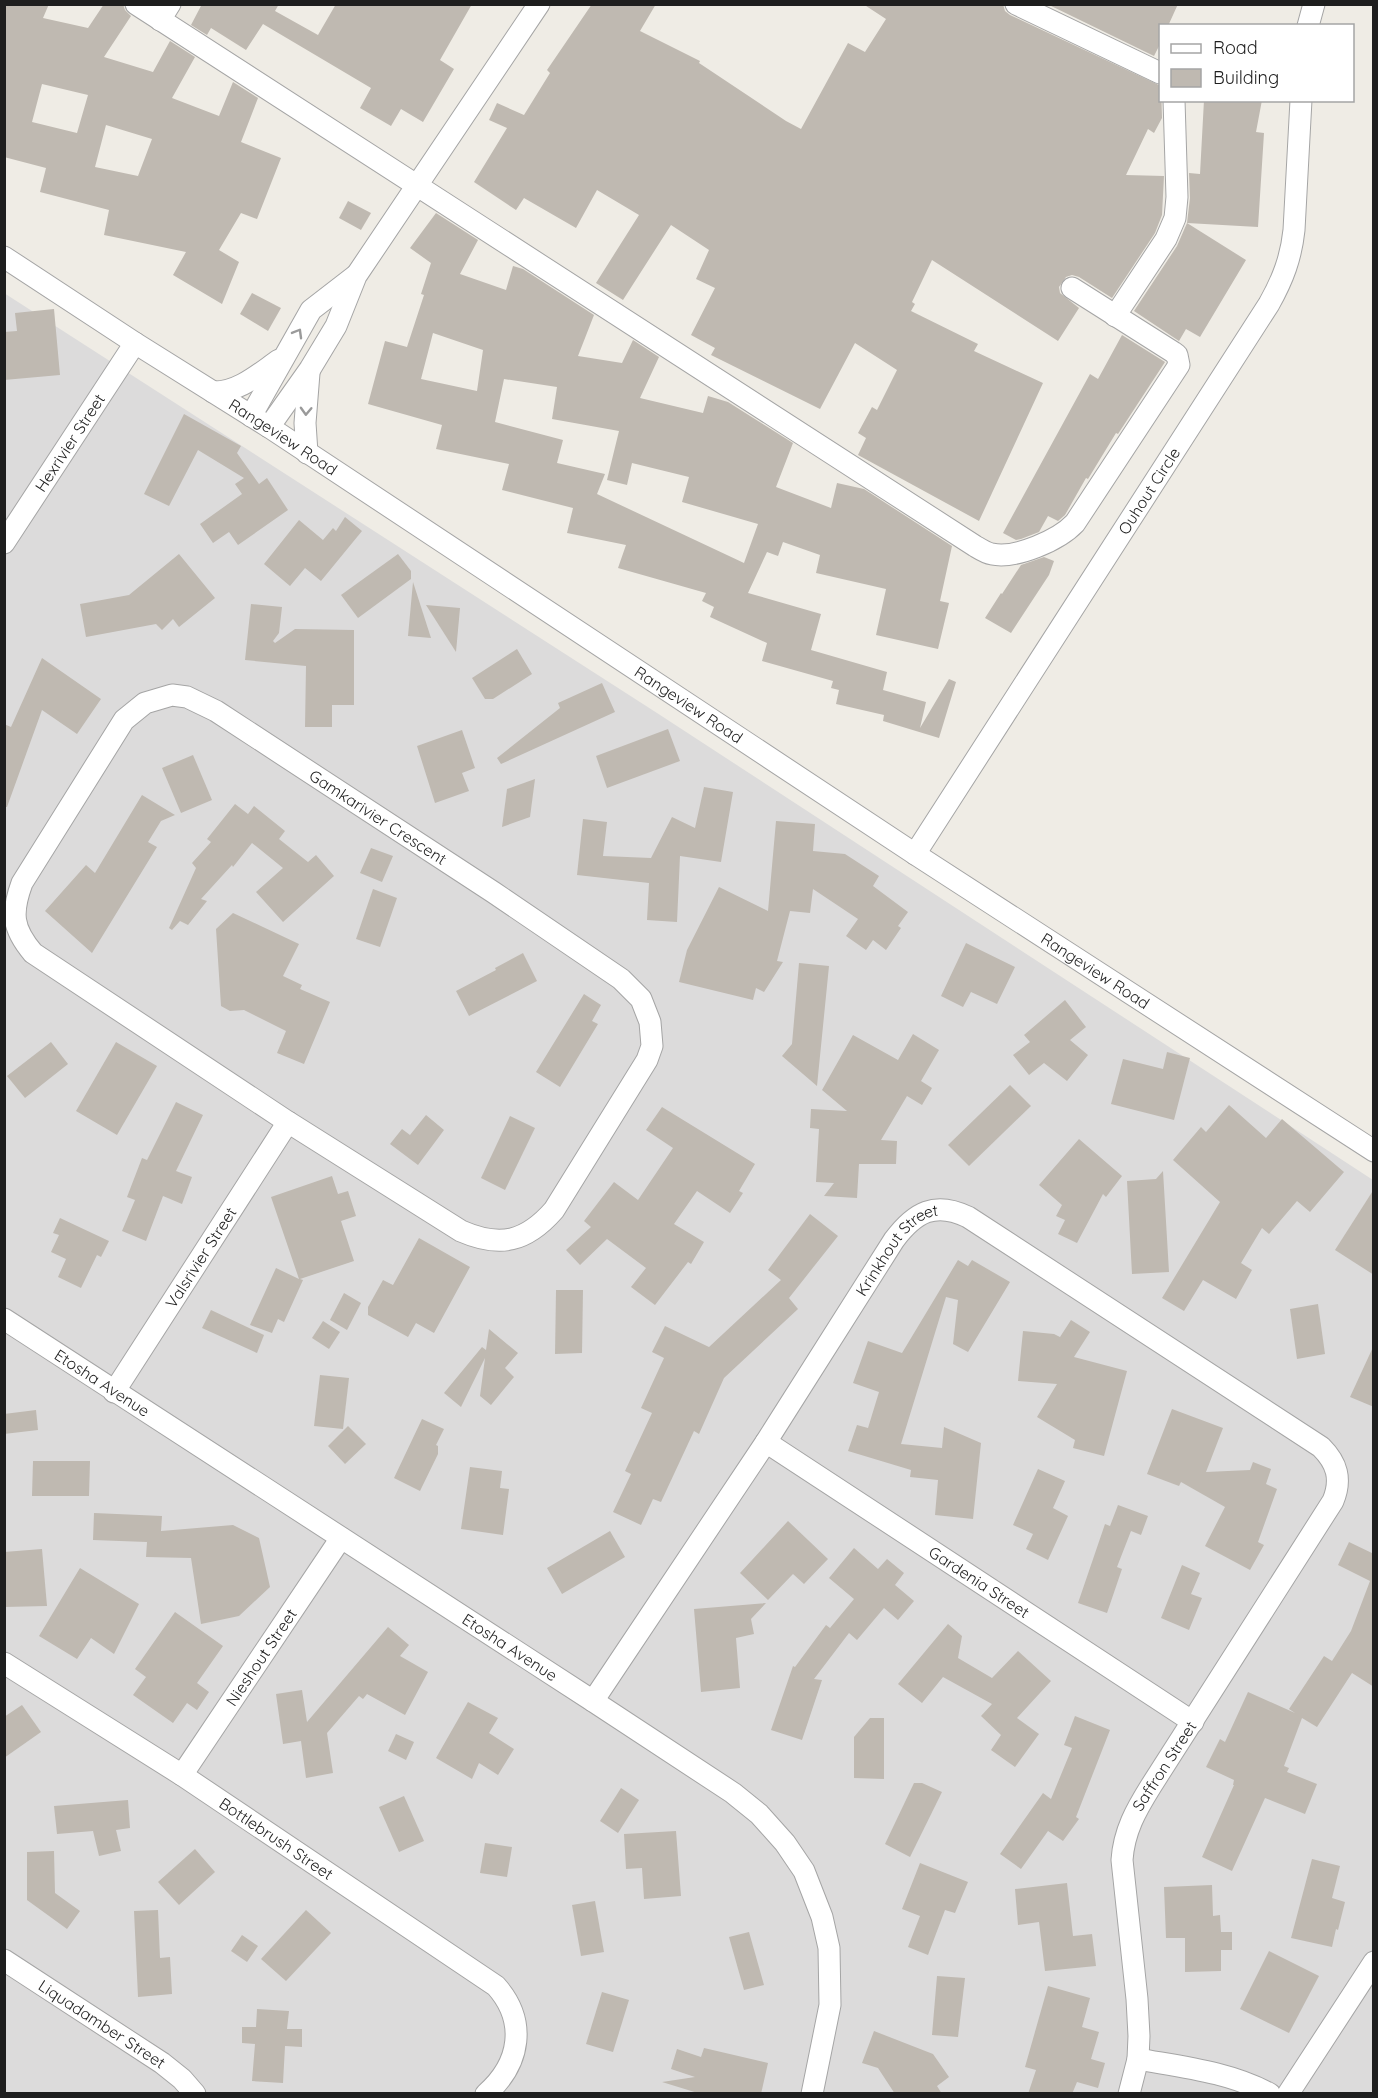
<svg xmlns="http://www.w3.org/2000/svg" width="1378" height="2098" font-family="Quicksand,sans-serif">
  <rect width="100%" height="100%" fill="#efece5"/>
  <path fill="#dcdbdb" d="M4 293 657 713 1373 1180V2093H5Z"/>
  <g fill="#bfb9b1" fill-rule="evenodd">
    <path d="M4 4H49L43 18 88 28 104 4H123L125 10 131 16 104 57 153 72 170 41 195 57 172 98 219 116 233 82 258 98 241 142 281 158 257 219 241 213 219 250 239 262 222 304 173 275 186 252 104 235 109 210 40 192 46 168 4 157ZM42 84 88 95 77 133 32 122ZM106 125 152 139 138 176 95 167Z"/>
    <path d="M202 4H279L275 11 318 35 336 4H472L440 60 454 69 423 122 401 109 391 126 360 108 371 88 263 24 246 50 211 28 207 35 191 25Z"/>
    <path d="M592 4H656L640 31 700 61 699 63 786 121 801 129 848 43 865 52 886 19 863 4H1003L1005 11 1010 15 1161 86 1162 118 1154 133 1148 129 1126 175 1164 176 1162 215 1155 233 1112 298 1079 277 1072 275 1066 277 1059 287 1060 293 1079 308 1058 341 932 260 912 302 915 304 911 311 978 344 974 351 1043 383 979 521 858 455 866 438 858 433 872 407 877 410 897 370 855 343 820 409 711 355 715 348 691 335 715 288 696 279 709 250 671 225 623 300 596 283 639 215 597 190 576 228 524 198 516 210 474 182 507 128 489 120 497 103 524 115 550 73 547 70Z"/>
    <path d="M1047 4H1178L1168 26H1161V42L1154 56Z"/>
    <path d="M1204 100H1262L1256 132 1264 133 1258 227 1187 223 1190 198 1189 173 1200 174Z"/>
    <path d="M348 201 371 213 361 230 339 218Z"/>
    <path d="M436 213 478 240 460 274 506 290 513 266 523 269 594 315 578 356 622 363 633 340 659 357 640 398 703 413 708 396 728 402 793 443 776 487 831 508 837 483 864 489 952 546 940 601 949 603 938 649 876 635 886 589 816 573 820 555 783 542 778 556 767 552 748 593 821 614 811 650 887 672 883 690 926 702 920 728 949 679 956 682 939 738 883 721 884 715 836 704 839 690 831 688 833 681 762 661 767 643 710 617 714 607 702 601 706 593 618 568 626 545 567 533 573 508 502 490 509 464 436 449 442 425 368 404 385 341 407 347 424 295 421 294 431 263 410 248ZM433 333 483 350 477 391 421 379ZM504 379 557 387 552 419 619 431 607 480 627 485 632 463 689 477 682 502 758 524 744 563 597 494 605 474 557 463 563 440 495 422Z"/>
    <path d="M1187 223 1246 260 1200 337 1186 329 1179 341 1134 311 1177 246Z"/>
    <path d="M252 293 281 308 268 331 240 314Z"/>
    <path d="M54 309 60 375 4 380V332L17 331 15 313Z"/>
    <path d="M1122 335 1165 362 1118 434 1116 433 1088 479 1086 478 1065 515 1058 521 1048 516 1039 532 1021 539 1016 540 1003 533 1090 374 1098 379Z"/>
    <path d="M184 414 241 446 237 453 259 484 267 478 288 510 238 545 229 532 213 543 200 524 242 494 235 484 244 478 198 450 169 506 144 494Z"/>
    <path d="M345 517 362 531 321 581 305 568 290 586 264 564 299 520 323 540 333 528 336 531Z"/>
    <path d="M179 554 215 598 179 627 173 619 162 630 156 624 86 637 80 604 129 595Z"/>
    <path d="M398 554 411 571V579L358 618 341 595Z"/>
    <path d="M1044 557 1054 561 1049 575 1011 633 985 618 1001 593 1002 594 1021 565Z"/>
    <path d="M413 582 431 638 408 636Z"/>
    <path d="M251 604 282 607 279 633 273 641 275 643 295 629 354 630V705H332V727H305L306 666 245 660Z"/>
    <path d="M426 605 460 608 456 652Z"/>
    <path d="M517 649 532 674 493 699H485L472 678Z"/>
    <path d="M42 658 101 699 77 734 42 710 7 807H4V724L11 727Z"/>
    <path d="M602 683 615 712 501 764 497 758 560 708 558 703Z"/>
    <path d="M668 729 680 761 607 788 596 756Z"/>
    <path d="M462 730 475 768 462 773 469 791 435 803 417 746Z"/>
    <path d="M193 755 212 800 181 813 162 768Z"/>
    <path d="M535 779 530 817 502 827 507 789Z"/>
    <path d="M704 787 733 792 721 862 680 856 677 922 647 920 649 883 577 875 583 819 607 822 603 856 651 858 672 817 695 828Z"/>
    <path d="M142 795 175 815 161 821 148 842 157 847 92 953 45 911 86 865 95 873Z"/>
    <path d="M235 804 248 814 254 806 285 831 279 839 308 862 316 855 334 876 283 922 256 892 283 868 252 843 233 867 232 865 201 899 207 901 188 925 180 921 172 930 169 928 196 868 192 863 211 842 207 839Z"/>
    <path d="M776 821 815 824 813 851 845 854 879 876 873 886 908 912 898 926 901 928 886 950 873 940 866 950 846 936 858 919 813 889 810 913 790 911 777 961 783 962 764 992 756 988 753 1000 679 982 687 950 719 887 768 911Z"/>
    <path d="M371 848 393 856 382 882 360 873Z"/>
    <path d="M373 889 397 898 380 947 356 939Z"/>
    <path d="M233 913 299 944 283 976 302 985 300 989 330 1002 304 1064 277 1053 286 1031 244 1010 230 1011 221 1006 216 929Z"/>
    <path d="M966 943 1015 967 997 1004 971 992 963 1007 941 996Z"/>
    <path d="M523 953 537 981 469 1016 456 991 496 970 495 968Z"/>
    <path d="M799 963 829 966 817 1086 782 1056 792 1044Z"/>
    <path d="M584 994 601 1005 592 1021 598 1024 560 1087 536 1072Z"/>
    <path d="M1065 1000 1086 1027 1070 1040 1088 1055 1067 1081 1044 1063 1029 1075 1013 1055 1030 1042 1024 1035Z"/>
    <path d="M913 1034 939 1050 921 1081 932 1088 922 1105 907 1096 881 1140 897 1141 896 1164H859L857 1198 824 1196 834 1183 816 1182 819 1129 810 1128 811 1109 847 1111 822 1090 853 1035 898 1060Z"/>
    <path d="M51 1042 68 1064 25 1098 7 1076Z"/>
    <path d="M116 1042 157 1066 117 1135 76 1111Z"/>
    <path d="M1167 1052 1190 1058 1174 1120 1111 1104 1123 1059 1163 1069Z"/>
    <path d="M1010 1085 1031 1106 969 1166 948 1145Z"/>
    <path d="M176 1102 203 1115 176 1171 192 1177 182 1204 163 1196 146 1241 122 1231 135 1200 127 1197 142 1158 147 1160Z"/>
    <path d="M1229 1105 1266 1138 1282 1119 1344 1172 1310 1212 1297 1201 1269 1234 1262 1228 1241 1263 1252 1270 1236 1299 1203 1280 1184 1311 1162 1298 1220 1202 1173 1160 1201 1127 1206 1132Z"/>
    <path d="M662 1107 755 1164 739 1191 743 1193 730 1213 697 1191 674 1224 704 1242 691 1264 688 1262 655 1305 631 1287 646 1268 607 1239 580 1265 566 1250 591 1227 584 1221 614 1182 638 1200 673 1148 646 1130Z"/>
    <path d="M426 1115 444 1130 418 1165 390 1144 402 1129 410 1135Z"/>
    <path d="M510 1116 535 1128 505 1190 481 1178Z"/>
    <path d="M1079 1139 1122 1176 1106 1197 1103 1194 1077 1243 1058 1234 1065 1220 1056 1216 1062 1205 1039 1185Z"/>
    <path d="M1163 1171 1169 1272 1132 1274 1127 1181 1156 1179Z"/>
    <path d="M332 1176 338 1194 348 1191 356 1216 341 1221 354 1261 300 1279 303 1280 284 1322 278 1319 272 1333 250 1325 276 1268 299 1279 271 1197Z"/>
    <path d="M1374 1189V1275L1335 1250Z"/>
    <path d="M810 1214 838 1236 789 1298 798 1309 724 1378 699 1434 694 1431 661 1502 653 1499 641 1525 613 1512 631 1474 625 1471 652 1413 641 1408 664 1358 652 1352 665 1326 709 1347 781 1280 768 1270Z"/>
    <path d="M60 1218 109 1241 101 1257 97 1255 81 1288 58 1277 66 1259 51 1252 59 1235 53 1233Z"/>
    <path d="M419 1238 470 1267 434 1333 416 1323 408 1337 368 1315V1307L383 1280 393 1285Z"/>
    <path d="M958 1260 968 1266 972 1260 1010 1282 968 1352 953 1344 958 1300 946 1297 901 1444 942 1448 944 1427 981 1443 973 1519 935 1515 938 1480 910 1477 911 1470 848 1451 857 1425 868 1428 879 1392 853 1383 868 1341 902 1353Z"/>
    <path d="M556 1290H583L582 1353 555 1354Z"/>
    <path d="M344 1293 361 1303 347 1330 330 1320Z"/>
    <path d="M1318 1304 1325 1354 1297 1359 1290 1309Z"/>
    <path d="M211 1310 264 1335 257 1353 202 1328Z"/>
    <path d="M1071 1320 1090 1332 1074 1357 1127 1371 1104 1456 1073 1448 1075 1440 1037 1417 1057 1384 1018 1381 1023 1331 1054 1334 1060 1337Z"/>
    <path d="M323 1321 340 1332 329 1349 312 1338Z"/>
    <path d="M489 1329 518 1353 505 1368 514 1377 491 1405 480 1396 485 1358 461 1407 444 1393 482 1347 486 1350Z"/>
    <path d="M1374 1345V1407L1350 1397Z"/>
    <path d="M320 1375 349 1378 343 1429 314 1426Z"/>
    <path d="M1172 1409 1223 1428 1206 1472 1250 1470 1253 1462 1271 1469 1266 1484 1277 1489 1258 1542 1264 1545 1250 1570 1205 1546 1225 1507 1181 1482 1179 1486 1147 1474Z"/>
    <path d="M36 1410 38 1430 4 1434V1414Z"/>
    <path d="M422 1419 444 1429 436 1445 438 1446V1454L420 1491 394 1478Z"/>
    <path d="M348 1426 366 1444 345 1464 328 1446Z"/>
    <path d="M33 1461H90L89 1496H32Z"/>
    <path d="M470 1467 502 1471 500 1488 509 1489 503 1535 461 1529Z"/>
    <path d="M1038 1469 1065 1481 1053 1508 1068 1516 1048 1560 1026 1549 1033 1534 1013 1525Z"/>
    <path d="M1118 1505 1148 1516 1141 1535 1131 1531 1117 1567 1122 1569 1107 1613 1078 1603 1105 1524 1110 1526Z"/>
    <path d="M94 1513 162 1516 161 1531 233 1525 259 1538 270 1587 239 1616 201 1624 191 1558 146 1557 147 1542 93 1540Z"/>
    <path d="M788 1521 828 1559 804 1584 793 1574 768 1600 740 1573Z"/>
    <path d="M610 1531 625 1557 562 1594 547 1568Z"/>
    <path d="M1349 1542 1374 1554V1687L1352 1673 1317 1727 1302 1718 1284 1766 1289 1768 1287 1772 1317 1784 1305 1814 1265 1798 1232 1871 1202 1857 1234 1785H1233L1234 1780 1206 1767 1220 1739 1225 1742 1248 1692 1295 1713 1289 1709 1324 1656 1332 1661 1351 1631 1370 1581 1338 1565Z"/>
    <path d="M854 1548 878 1569 887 1559 904 1573 895 1585 914 1601 898 1620 884 1608 857 1640 849 1633 814 1679 822 1680 802 1740 771 1730 793 1666 795 1667 826 1625 830 1628 854 1599 829 1578Z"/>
    <path d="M42 1549 47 1606 4 1607V1552Z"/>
    <path d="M1182 1565 1200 1573 1191 1594 1202 1598 1189 1630 1161 1618Z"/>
    <path d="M80 1568 139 1604 114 1654 91 1638 77 1659 39 1636Z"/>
    <path d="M766 1603 751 1619 754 1634 736 1638 740 1688 701 1692 694 1609Z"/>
    <path d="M175 1612 223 1646 197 1683 209 1692 197 1710 187 1703 173 1723 133 1695 146 1677 135 1669Z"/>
    <path d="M948 1624 962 1636 958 1658 992 1678 1018 1651 1051 1681 1017 1718 1039 1734 1015 1767 991 1750 1001 1735 981 1716 992 1704 943 1677 922 1703 898 1684Z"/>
    <path d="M388 1627 409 1645 400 1656 428 1672 405 1715 367 1694 363 1699 359 1696 327 1733 333 1773 306 1778 301 1741 283 1744 276 1694 302 1690 307 1722Z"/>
    <path d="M468 1702 498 1718 489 1733 514 1749 498 1775 479 1763 472 1779 436 1758Z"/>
    <path d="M22 1705 41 1732 4 1758V1717Z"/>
    <path d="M1075 1716 1110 1730 1076 1817 1079 1819 1063 1841 1048 1831 1021 1869 1000 1854 1043 1793 1051 1799 1072 1748 1064 1745Z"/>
    <path d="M870 1718H884V1779L854 1778V1737Z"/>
    <path d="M396 1734 414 1742 406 1760 388 1751Z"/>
    <path d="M914 1783H922L942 1792 910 1857 885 1844Z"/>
    <path d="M621 1788 639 1800 618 1833 600 1821Z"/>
    <path d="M404 1796 424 1841 399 1852 379 1807Z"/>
    <path d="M128 1800 130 1828 116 1830 121 1851 99 1856 93 1831 57 1834 54 1806Z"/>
    <path d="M676 1831 681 1896 644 1899 642 1868 626 1869 624 1834Z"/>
    <path d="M485 1843 512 1847 507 1877 480 1873Z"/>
    <path d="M195 1849 215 1872 179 1905 158 1882Z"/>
    <path d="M54 1851 55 1893 80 1911 67 1929 27 1900V1852Z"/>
    <path d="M1312 1859 1340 1866 1332 1898 1345 1902 1338 1930 1336 1929 1332 1947 1291 1938Z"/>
    <path d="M920 1863 968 1882 955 1913 945 1910 928 1955 908 1947 920 1916 902 1909Z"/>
    <path d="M1067 1883 1073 1936 1092 1934 1096 1966 1045 1971 1039 1922 1018 1925 1015 1889Z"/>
    <path d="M1212 1885 1213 1916 1220 1915 1221 1932H1232V1950H1221V1971L1185 1972V1938H1166L1164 1887Z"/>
    <path d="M595 1901 604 1952 581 1956 572 1905Z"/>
    <path d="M158 1910 160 1958 170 1957 172 1994 138 1997 134 1911Z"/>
    <path d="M306 1910 331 1933 286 1981 261 1959Z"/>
    <path d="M749 1932 764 1985 744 1990 729 1937Z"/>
    <path d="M242 1935 258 1946 247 1962 231 1951Z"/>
    <path d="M1269 1951 1319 1976 1289 2033 1240 2009Z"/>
    <path d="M937 1976 965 1978 958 2037 932 2035Z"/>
    <path d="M1048 1986 1090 1998 1082 2027 1099 2032 1091 2059 1105 2063 1098 2088 1077 2082 1072 2094H1028L1036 2070 1025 2067Z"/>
    <path d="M602 1992 629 2000 613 2052 586 2044Z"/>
    <path d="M257 2009 289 2011 287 2029H302V2047L285 2046 283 2083 252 2081 255 2044 242 2043V2027H256Z"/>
    <path d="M874 2031 933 2054 949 2077 937 2086 942 2094H895L878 2068 862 2063Z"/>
    <path d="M704 2048 768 2063 761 2094H701L662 2082 695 2077 671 2069 677 2049 701 2057Z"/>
  </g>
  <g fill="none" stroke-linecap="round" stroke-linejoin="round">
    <g stroke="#a5a5a5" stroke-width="23">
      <g id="minor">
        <path d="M136 4 975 546C980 549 986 553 992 554 1016 559 1059 540 1075 523L1179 365 1177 355 1173 352 1072 288"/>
        <path d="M1016 4 1160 73"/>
        <path d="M160 20 170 4"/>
        <path d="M1308 26 1314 4"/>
        <path id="s1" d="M4 257 135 343 269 427 915 854 1374 1151"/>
        <path d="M1115 316 1166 239 1175 218 1177 197 1174 100"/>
        <path d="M213 392C238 393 260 373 279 360"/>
        <path d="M251 416 311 310 355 276"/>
        <path d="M269 427 310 369 336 326 356 276 539 4"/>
        <path d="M307 453 305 423 309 373"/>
        <path id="s2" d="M4 543 135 343"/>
        <path d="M172 695 187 697 216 711 493 892 621 979 641 999 650 1022 652 1046 647 1060 554 1210C526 1242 500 1248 461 1231L288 1122 33 953C12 928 11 913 22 883L124 720 145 703Z"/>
        <path id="s3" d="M915 854 1269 304C1283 279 1291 258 1294 230L1301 100"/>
        <path id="s4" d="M4 1319 593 1701 733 1793 759 1814 785 1843 804 1871 822 1917 829 1948 830 2005 812 2094"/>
        <path id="s5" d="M114 1392 288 1122"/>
        <path id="s6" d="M766 1442 1193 1722"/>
        <path id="s7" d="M4 1663 182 1775 496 1986C527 2021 521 2063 486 2094"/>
        <path id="s8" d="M593 1701 766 1442 894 1240C915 1212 935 1201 968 1217L1321 1447C1337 1463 1342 1479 1333 1501L1151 1786C1136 1810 1124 1831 1122 1860L1137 1999 1139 2036 1138 2059 1129 2094"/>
        <path id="s9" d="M182 1775 341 1538"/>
        <path id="s10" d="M4 1960 162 2063 182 2079 195 2094"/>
        <path d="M1138 2059C1182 2067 1230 2072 1270 2094"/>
        <path d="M1288 2094 1374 1962"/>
      </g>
    </g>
    <use href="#minor" stroke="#fff" stroke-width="21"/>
  </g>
  <defs><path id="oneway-chevron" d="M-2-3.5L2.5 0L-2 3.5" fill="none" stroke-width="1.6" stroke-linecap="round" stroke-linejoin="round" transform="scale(1.5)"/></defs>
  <g stroke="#9a9a9a">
    <use href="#oneway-chevron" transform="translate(298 333) rotate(-60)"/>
    <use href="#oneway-chevron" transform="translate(306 411) rotate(92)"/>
  </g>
  <g text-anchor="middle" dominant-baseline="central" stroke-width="6" stroke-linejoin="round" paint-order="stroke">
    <g font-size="16" fill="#1e1e1e" stroke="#fff">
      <text stroke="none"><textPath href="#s1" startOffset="332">Rangeview Road</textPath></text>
      <text stroke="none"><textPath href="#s2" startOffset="120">Hexrivier Street</textPath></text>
      <text stroke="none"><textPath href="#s3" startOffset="432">Ouhout Circle</textPath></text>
      <text stroke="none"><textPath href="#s1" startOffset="818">Rangeview Road</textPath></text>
      <text transform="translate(378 817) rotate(33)">Gamkarivier Crescent</text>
      <text stroke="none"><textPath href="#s1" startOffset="1304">Rangeview Road</textPath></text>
      <text stroke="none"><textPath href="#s8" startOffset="546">Krinkhout Street</textPath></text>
      <text stroke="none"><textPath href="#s5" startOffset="160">Valsrivier Street</textPath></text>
      <text stroke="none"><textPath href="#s4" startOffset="117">Etosha Avenue</textPath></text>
      <text stroke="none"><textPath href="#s6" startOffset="255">Gardenia Street</textPath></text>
      <text stroke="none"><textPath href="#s4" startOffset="603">Etosha Avenue</textPath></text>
      <text stroke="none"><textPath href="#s9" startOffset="142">Nieshout Street</textPath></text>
      <text transform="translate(1164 1766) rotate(-57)">Saffron Street</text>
      <text stroke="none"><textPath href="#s7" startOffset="324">Bottlebrush Street</textPath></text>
      <text stroke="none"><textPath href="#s10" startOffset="117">Liquadamber Street</textPath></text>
    </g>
  </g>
  <rect width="1378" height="2098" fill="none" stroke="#1e1e1e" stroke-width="12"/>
  <rect x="1159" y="24" width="195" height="78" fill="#ffffff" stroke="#a5a5a5" stroke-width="1.5"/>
  <rect x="1171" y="44" width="30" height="9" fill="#ffffff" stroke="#a5a5a5" stroke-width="1.5"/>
  <text x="1213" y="54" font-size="18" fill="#1e1e1e">Road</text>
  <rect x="1171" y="69" width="30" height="18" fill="#bfb9b1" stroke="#a5a5a5" stroke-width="1.5"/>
  <text x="1213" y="84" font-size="18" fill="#1e1e1e">Building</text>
</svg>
